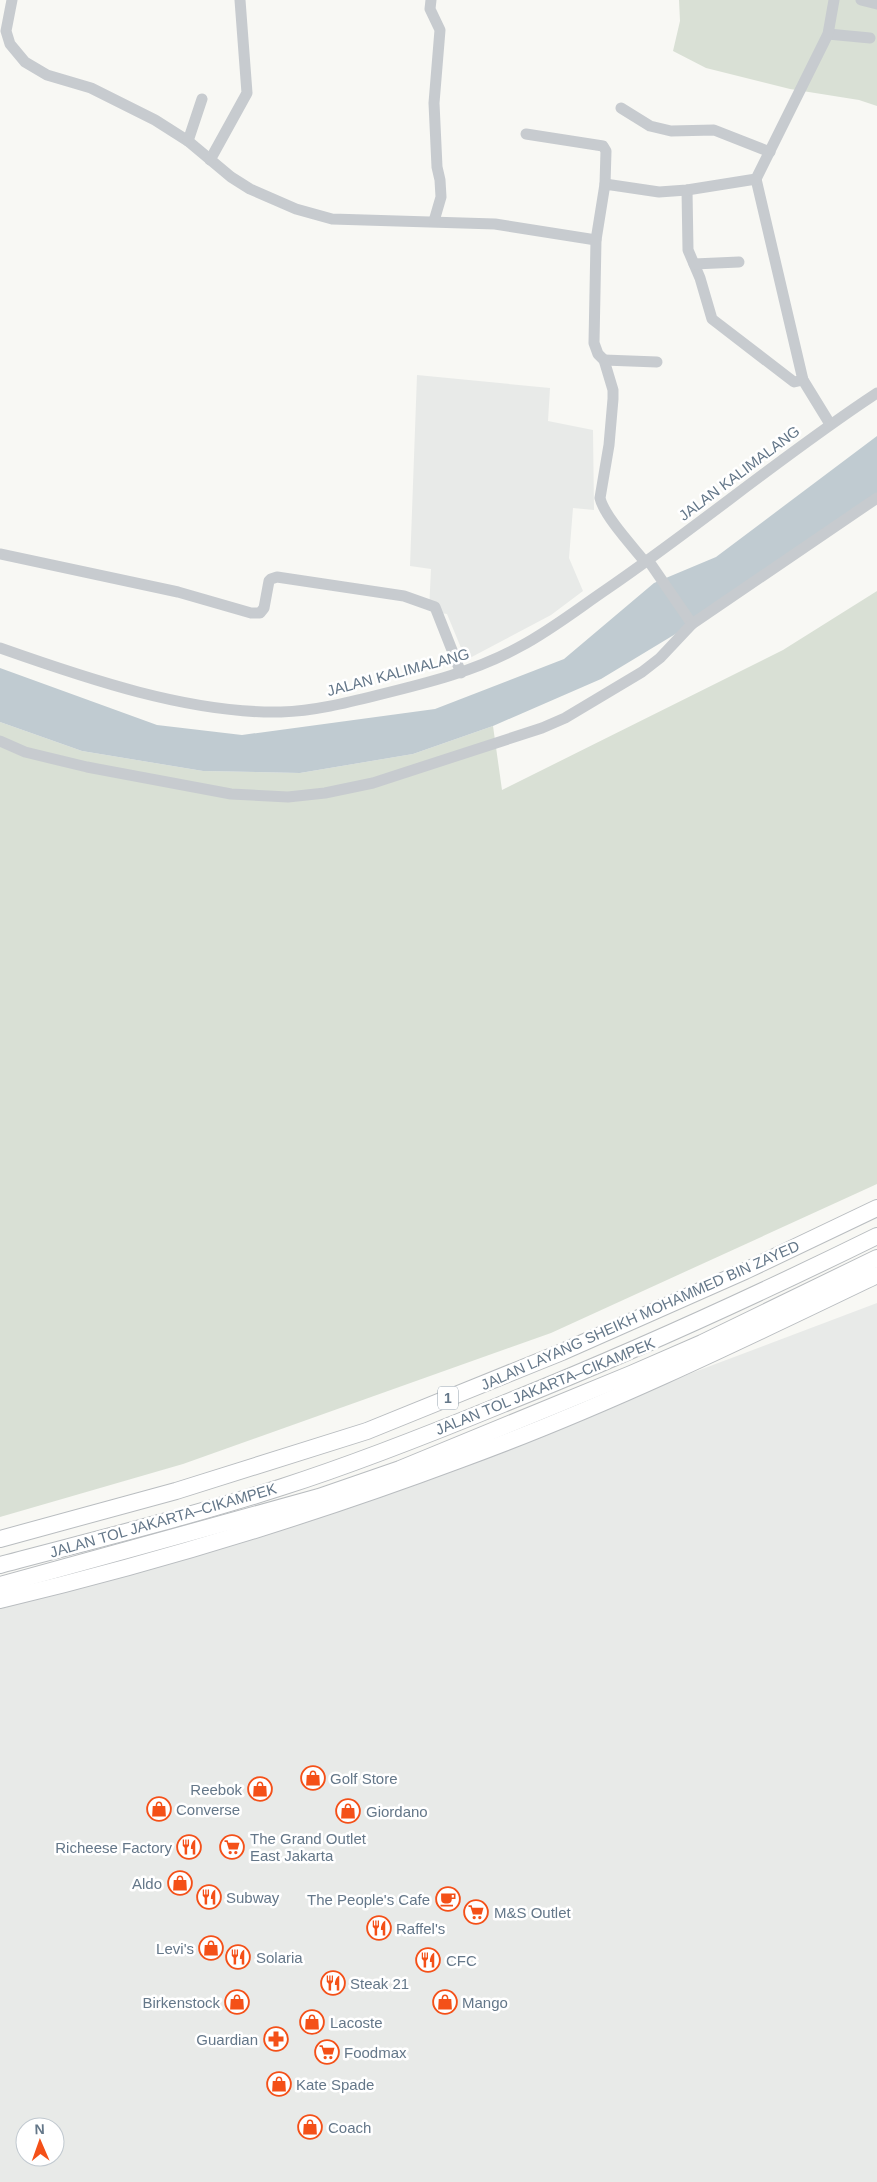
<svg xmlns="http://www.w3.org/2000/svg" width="877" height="2182" font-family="Helvetica,sans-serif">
  <rect width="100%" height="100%" fill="#f8f8f4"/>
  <g fill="#e8eae8" fill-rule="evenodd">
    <path d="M417 375 550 388 548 421 593 430 594 510 573 508 569 558 583 591 551 615 466 660 447 614 429 611 431 569 410 566Z"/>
    <path d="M877 1303V2182H0V1609L121 1572 522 1437ZM25 2127H55V2157H25Z"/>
  </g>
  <g fill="#d9e0d5">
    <path d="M679 0H877V106L859 100 790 89 706 68 673 51 680 21Z"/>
    <path d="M877 591V1184L551 1333 183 1464 0 1517V722L82 751 203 771 300 773 413 754 493 726 502 790 783 650Z"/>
  </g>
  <path fill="#c0cbd1" d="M877 436V498L692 624 601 679 493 726 413 754 300 773 203 771 82 751 0 722V668L157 725 242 735 435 709 564 659 654 583 716 557Z"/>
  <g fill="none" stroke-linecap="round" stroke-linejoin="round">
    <g stroke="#b9bdc0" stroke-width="18">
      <g id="highway">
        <path d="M0 1539 176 1491 367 1431 562 1352 745 1271 877 1208"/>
        <path d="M0 1565C94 1540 189 1517 282 1487 357 1463 430 1434 503 1404 630 1353 753 1297 877 1236"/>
        <path d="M0 1585 319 1497 400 1469 631 1374 702 1343 877 1258"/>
        <path d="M0 1600C156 1563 309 1516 459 1460 602 1408 740 1341 877 1275"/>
      </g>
    </g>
    <g stroke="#c7cbcf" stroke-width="11">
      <path d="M12 0 6 31 10 44 25 62 47 75 91 88 155 120 188 141 231 177 250 189 296 209 332 219 495 224 596 240"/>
      <path d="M431 0 430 9 440 30 434 103 437 167 440 180 441 197 434 221"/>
      <path d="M861 0 877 4"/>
      <path d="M828 34 870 38"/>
      <path d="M621 108 650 126 671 131 714 130 770 152"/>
      <path d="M526 134 603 146 606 151 605 184"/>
      <path d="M188 141 202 99"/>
      <path d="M210 160 247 93 240 0"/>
      <path d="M756 179 803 380 830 424"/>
      <path d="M687 190 688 250 700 278 712 319 794 382 803 380"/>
      <path d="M694 264 739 262"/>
      <path d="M604 360 657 362"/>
      <path d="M0 554 178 592 251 613H260L264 608 269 581 271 579 277 577 404 596 435 607 461 673"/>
      <path d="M648 560 692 624"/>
      <path d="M645 562C634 548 604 516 600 498L609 445 613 399V390L604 360 598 354 594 343 596 240 605 184 659 192 687 190 756 179 828 34 834 0"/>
      <path d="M0 648C85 678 190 714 281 712 314 711 346 703 378 695 427 683 476 671 521 646 551 630 579 608 607 589 699 526 784 454 877 393"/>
      <path d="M0 741 25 752 87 767 231 794 288 797 325 793 373 783 542 728 565 718 642 672 660 658 692 624 877 498"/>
    </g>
    <use href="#highway" stroke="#fff" stroke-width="16"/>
  </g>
  <defs>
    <g id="shop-ring" transform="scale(1.25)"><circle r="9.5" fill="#fff" stroke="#f45018" stroke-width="1.5"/><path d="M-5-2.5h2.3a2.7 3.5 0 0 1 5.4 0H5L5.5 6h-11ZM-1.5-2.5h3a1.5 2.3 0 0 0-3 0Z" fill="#f45018"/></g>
    <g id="restaurant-ring" transform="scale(1.25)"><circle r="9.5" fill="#fff" stroke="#f45018" stroke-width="1.5"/><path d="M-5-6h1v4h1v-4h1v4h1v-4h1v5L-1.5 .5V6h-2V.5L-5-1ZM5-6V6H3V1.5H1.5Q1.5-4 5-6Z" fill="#f45018"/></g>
    <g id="supermarket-ring" transform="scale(1.25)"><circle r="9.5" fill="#fff" stroke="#f45018" stroke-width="1.5"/><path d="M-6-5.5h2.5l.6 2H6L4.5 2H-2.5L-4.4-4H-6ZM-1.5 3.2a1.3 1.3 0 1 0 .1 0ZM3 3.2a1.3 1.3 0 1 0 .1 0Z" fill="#f45018"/></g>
    <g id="cafe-ring" transform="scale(1.25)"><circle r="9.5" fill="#fff" stroke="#f45018" stroke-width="1.5"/><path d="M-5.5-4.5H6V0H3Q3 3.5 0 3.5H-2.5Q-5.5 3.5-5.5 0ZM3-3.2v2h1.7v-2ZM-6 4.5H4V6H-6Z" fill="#f45018"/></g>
    <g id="pharmacy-ring" transform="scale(1.25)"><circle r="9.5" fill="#fff" stroke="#f45018" stroke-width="1.5"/><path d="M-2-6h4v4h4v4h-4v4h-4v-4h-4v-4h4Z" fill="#f45018"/></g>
  </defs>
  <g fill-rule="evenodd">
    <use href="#shop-ring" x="313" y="1778"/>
    <use href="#shop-ring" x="260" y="1789"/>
    <use href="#shop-ring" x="159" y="1809"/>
    <use href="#shop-ring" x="348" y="1811"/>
    <use href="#restaurant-ring" x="189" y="1847"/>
    <use href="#supermarket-ring" x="232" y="1847"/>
    <use href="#shop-ring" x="180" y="1883"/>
    <use href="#restaurant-ring" x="209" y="1897"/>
    <use href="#cafe-ring" x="448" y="1899"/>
    <use href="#supermarket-ring" x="476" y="1912"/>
    <use href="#restaurant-ring" x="379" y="1928"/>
    <use href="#shop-ring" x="211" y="1948"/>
    <use href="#restaurant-ring" x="238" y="1957"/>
    <use href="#restaurant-ring" x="428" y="1960"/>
    <use href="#restaurant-ring" x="333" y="1983"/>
    <use href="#shop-ring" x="237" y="2002"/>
    <use href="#shop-ring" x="445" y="2002"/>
    <use href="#shop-ring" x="312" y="2022"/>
    <use href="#pharmacy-ring" x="276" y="2039"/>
    <use href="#supermarket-ring" x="327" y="2052"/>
    <use href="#shop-ring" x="279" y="2084"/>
    <use href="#shop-ring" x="310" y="2127"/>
  </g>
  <g text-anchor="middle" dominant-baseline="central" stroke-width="5" stroke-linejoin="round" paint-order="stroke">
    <rect fill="#fff" stroke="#92a0ac" stroke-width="1" x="438" y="1386.5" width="20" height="23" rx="4"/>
    <g font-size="14" font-weight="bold" fill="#647789">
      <text x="448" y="1398">1</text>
    </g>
    <g font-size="15" fill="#647789" stroke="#fff">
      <text transform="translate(739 473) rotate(-37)">JALAN KALIMALANG</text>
      <text transform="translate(398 672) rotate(-15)">JALAN KALIMALANG</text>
      <text transform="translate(640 1315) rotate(-24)">JALAN LAYANG SHEIKH MOHAMMED BIN ZAYED</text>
      <text transform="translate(545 1386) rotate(-22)">JALAN TOL JAKARTA–CIKAMPEK</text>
      <text transform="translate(163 1520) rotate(-16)">JALAN TOL JAKARTA–CIKAMPEK</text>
    </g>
    <g font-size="15" fill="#647789" stroke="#fff" text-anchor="start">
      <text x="330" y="1778">Golf Store</text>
      <text x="242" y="1789" text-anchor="end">Reebok</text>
      <text x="176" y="1809">Converse</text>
      <text x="366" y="1811">Giordano</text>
      <text x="250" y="1838">The Grand Outlet<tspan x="250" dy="17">East Jakarta</tspan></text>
      <text x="172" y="1847" text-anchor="end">Richeese Factory</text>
      <text x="162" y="1883" text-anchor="end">Aldo</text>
      <text x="226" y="1897">Subway</text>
      <text x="430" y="1899" text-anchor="end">The People's Cafe</text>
      <text x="494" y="1912">M&amp;S Outlet</text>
      <text x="396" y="1928">Raffel's</text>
      <text x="194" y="1948" text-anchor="end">Levi's</text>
      <text x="256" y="1957">Solaria</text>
      <text x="446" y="1960">CFC</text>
      <text x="350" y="1983">Steak 21</text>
      <text x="220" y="2002" text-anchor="end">Birkenstock</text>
      <text x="462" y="2002">Mango</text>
      <text x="330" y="2022">Lacoste</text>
      <text x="258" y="2039" text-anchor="end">Guardian</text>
      <text x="344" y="2052">Foodmax</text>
      <text x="296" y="2084">Kate Spade</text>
      <text x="328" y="2127">Coach</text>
    </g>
  </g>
  <g transform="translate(40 2142) rotate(358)"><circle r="24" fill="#ffffff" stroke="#c1c9d0"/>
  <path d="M0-4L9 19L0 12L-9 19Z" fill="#f45018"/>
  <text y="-8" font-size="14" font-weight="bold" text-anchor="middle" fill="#647789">N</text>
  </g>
</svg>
